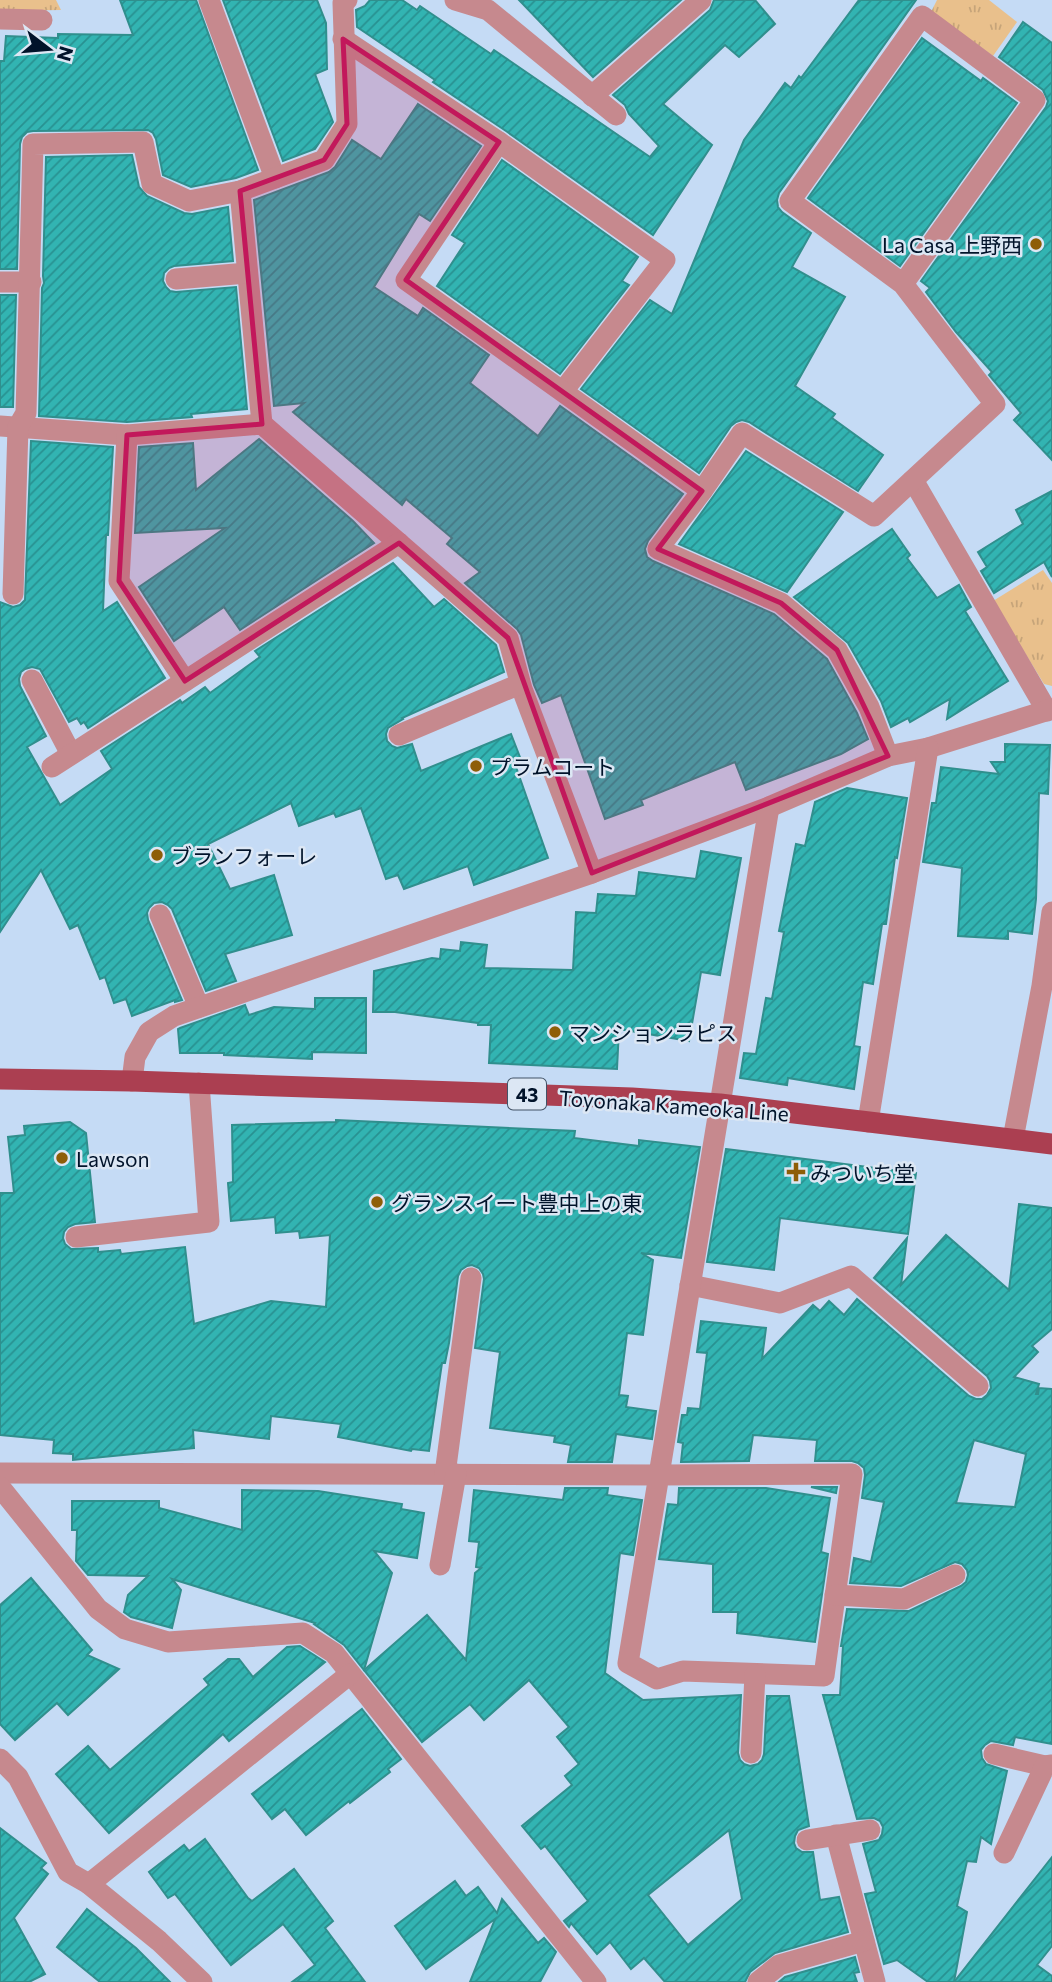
<svg xmlns="http://www.w3.org/2000/svg" width="1052" height="1982" font-family="Commissioner,'Noto Sans JP',sans-serif">
  <defs>
    <pattern id="park-tufts" width="24" height="20" patternUnits="userSpaceOnUse" patternTransform="scale(1.75)"><rect width="24" height="20" fill="#e9c08c"/><path d="M3 7l-1-3M5 7V3M7 7l1-3M15 17l-1-3M17 17v-4M19 17l1-3" fill="none" stroke="#c6a479"/></pattern>
    <pattern id="building-hatch" width="6" height="6" patternUnits="userSpaceOnUse" patternTransform="scale(1.75)"><rect width="6" height="6" fill="#32b4b2"/><path d="M-1 1l2-2M0 6l6-6M5 7l2-2" fill="none" stroke="#289191"/></pattern>
  </defs>
  <rect width="100%" height="100%" fill="#c5dbf5"/>
  <g fill="url(#park-tufts)">
    <path d="M0 0H56L61 10 0 11Z"/>
    <path d="M937 0H989L1017 22 993 56 931 12Z"/>
    <path d="M1043 570 1052 583V686L1044 684 993 601Z"/>
  </g>
  <g fill="url(#building-hatch)" stroke="#308f8d" stroke-width="2" fill-rule="evenodd">
    <path d="M120 0H196L258 170 236 178 191 187 163 175 156 139 153 133 148 130 33 131 27 132 22 137 20 144 17 269H0V61H4L6 36 58 38V34L133 35Z"/>
    <path d="M223 0H317L326 23 327 69 315 74 333 122 315 149 283 161Z"/>
    <path d="M370 0H402L417 10 420 6 491 54 494 50 650 157 659 146 629 114 625 105 613 95 710 10 714 0H755L775 24 739 57 725 45 663 104 712 145 653 235 506 131 433 82 435 80 357 27 356 10 365 6Z"/>
    <path d="M519 0H681L593 77Z"/>
    <path d="M859 0H916L779 193 777 200 778 207 782 212 811 233 792 267 845 297 795 386 835 414 832 418 883 455 858 491 749 422 742 420 736 422 731 426 699 473 581 389 650 300 672 314 744 140 785 83 791 88 799 76 801 78Z"/>
    <path d="M1023 22 1052 43V460L1014 420 1021 413 989 375 992 372 956 332 926 292 930 288 921 281 1046 107 1048 101 1043 90 999 57Z"/>
    <path d="M922 38 981 81 983 78 1017 103 900 266 808 198Z"/>
    <path d="M418 104 481 146 430 221 419 214 374 287 418 316 423 308 489 355 470 383 538 436 560 406 683 494 648 541 645 549 647 557 653 561 774 614 827 659 857 713 868 739 841 754 746 790 735 762 641 800 643 805 605 819 561 695 542 703 534 685 521 635 517 629 465 583 480 572 447 544 452 538 406 499 402 505 293 412 304 403 274 406 254 200 329 172 335 167 352 140 381 159Z"/>
    <path d="M132 155 139 187 147 196 184 213 192 214 228 207 233 261 174 266 169 268 164 273 163 281 166 287 170 291 176 292 236 287 247 409 191 414 192 417 127 422 39 416 42 288 44 283 43 276 46 157Z"/>
    <path d="M502 160 638 257 622 281 629 285 560 374 437 286 465 243 452 235Z"/>
    <path d="M0 295H16L13 407H0Z"/>
    <path d="M259 439 353 521 374 543 240 630 224 607 174 641 139 587 225 528 135 533 139 447 193 443 196 490Z"/>
    <path d="M31 441 113 447 108 535H106L103 611 117 602 165 678 88 728 84 722 81 724 77 718 69 722 40 669 32 667 25 669 21 672 19 679 20 686 46 736 27 747 60 805 112 769 101 751 180 700 182 703 205 687 210 693 260 657 255 651 393 563 434 607 444 599 496 645 504 672 402 718 403 719 388 728 386 734 387 741 392 746 397 748 412 744 421 771 511 734 523 765 516 767 548 858 474 885 468 866 404 889 398 875 386 879 361 808 336 817 334 813 299 826 291 803 208 844 230 889 274 875 292 935 225 954 236 981 206 991 172 909 168 905 162 902 154 903 149 908 147 913 148 920 182 1000 175 1002V1000L132 1016 126 999 114 1003 105 977 100 979 78 925 70 929 41 870 0 932V602L13 607 20 605 25 600Z"/>
    <path d="M746 451 843 512 787 592 679 544Z"/>
    <path d="M1052 491V577L1044 562 994 593 981 571 987 567 978 552 1023 524 1016 510Z"/>
    <path d="M892 529 910 555 907 558 937 598 959 585 971 607 965 611 1008 681 947 719 950 699 910 722 908 718 891 727 881 701 848 643 794 597Z"/>
    <path d="M1005 744 1050 745 1048 794 1039 793 1036 899 1032 934 1008 931V939L958 936 962 868 923 862 932 803H936L941 767 999 774 991 762H1005Z"/>
    <path d="M847 788 907 798 897 858 895 857 886 924H882L873 984 863 982 854 1046 860 1047 854 1089 788 1078 787 1085 740 1078 744 1053 756 1054 766 998 772 999 784 932 779 931 796 844 805 846 815 802Z"/>
    <path d="M701 851 741 858 720 975 701 972 689 1041 619 1029 617 1069 489 1063 491 1025H478V1023L395 1012H373L374 971 432 958 440 959 441 949 460 951 461 942 487 945 484 968 573 970 576 912 596 913 598 894 636 896 639 872 696 879Z"/>
    <path d="M315 998H366V1053L312 1052V1059L224 1055V1053H180L178 1029 180 1028 245 1005 249 1015 274 1007 315 1009Z"/>
    <path d="M336 1120 575 1131 574 1138 639 1146V1140L700 1147 681 1258 641 1253 653 1260 643 1335 627 1333 619 1395 628 1396 626 1407 656 1411 652 1439 616 1434 612 1462H568L571 1445 554 1442 555 1436 490 1428 500 1352 475 1348 484 1279 483 1274 479 1268 472 1265 467 1266 461 1270 458 1276 449 1343 445 1363H442L429 1451 412 1449 411 1451 338 1437 341 1424 271 1416 269 1439 193 1430 194 1448 73 1460V1454L53 1453 54 1440 0 1435V1193H14L8 1137 25 1135 24 1126 70 1122 86 1133 95 1222 75 1224 68 1227 64 1232 63 1238 65 1244 71 1249 98 1248V1252L120 1250 121 1254 185 1247 194 1324 271 1301 326 1307 330 1235 300 1238 299 1231 276 1233 275 1217 231 1221 228 1183 233 1182 232 1125 336 1122Z"/>
    <path d="M726 1149 916 1173 908 1234 780 1218 774 1270 707 1262Z"/>
    <path d="M1019 1204 1052 1208V1329L1032 1346 1038 1352 1014 1377 1039 1384 1036 1394H1038L1039 1388 1052 1389V1744L1015 1737 1013 1745 991 1741 985 1745 981 1750 982 1758 986 1764 1007 1771 991 1844 981 1837 976 1862 967 1861 957 1906 967 1912 954 1982H928L897 1960 884 1964 865 1894 876 1892 863 1844 879 1840 882 1834 883 1827 880 1821 874 1818 857 1819 823 1695H840L843 1646H841L847 1609 909 1611 961 1586 966 1582 968 1575 967 1570 962 1564 955 1562 901 1586 850 1583 854 1558 871 1562 884 1502 862 1498 865 1475 864 1468 858 1463 852 1461H815L817 1440 753 1435 749 1461 681 1462 683 1443 678 1442 682 1415H687L688 1408 700 1409 707 1353 697 1352 701 1321 766 1328 762 1359 813 1305 820 1311 829 1301 844 1315 857 1299 969 1396 976 1399H982L987 1395 991 1388 990 1381 987 1376 874 1278 907 1238 901 1285 946 1235 1009 1290ZM974 1440 1026 1454 1015 1507 956 1503Z"/>
    <path d="M811 1487H837L836 1493Z"/>
    <path d="M565 1488H608L607 1495 642 1500 633 1555 620 1553 605 1673 643 1700 741 1695 738 1753 740 1760 744 1764 750 1766 758 1764 762 1760 764 1754 767 1696H789L809 1826 798 1830 795 1836 794 1843 796 1848 802 1852H813L820 1900 839 1897 848 1932 775 1953 750 1972 745 1982H665L644 1958 631 1969 610 1942 597 1954 571 1923 569 1927 564 1921 588 1901 545 1846 541 1849 522 1826 572 1785 565 1776 579 1764 557 1737 569 1727 529 1680 484 1720 470 1704 422 1742 364 1670 427 1615 466 1660 475 1573 481 1568 476 1567 479 1542 469 1541 474 1490 563 1500ZM729 1830 742 1899 688 1945 648 1895Z"/>
    <path d="M679 1488H766L830 1498 821 1552 828 1554 815 1642 737 1633 738 1612H713V1564L659 1559 668 1504 678 1505Z"/>
    <path d="M242 1490 318 1491 402 1504 401 1509 424 1513 417 1558 374 1551 392 1573 364 1670 344 1645 314 1624 315 1623 172 1579 181 1590 172 1628 131 1617 124 1612 128 1595 148 1576 88 1575 76 1561 77 1530H72V1501H159V1508L242 1530Z"/>
    <path d="M31 1578 92 1650 87 1655 119 1669 68 1715 57 1703 15 1740 0 1724V1605Z"/>
    <path d="M300 1646 325 1662 229 1741 223 1734 109 1833 56 1774 88 1746 110 1770 209 1685 204 1679 228 1659H239L253 1677 287 1647Z"/>
    <path d="M362 1709 401 1759 388 1769 390 1772 350 1803 349 1801 306 1835 285 1809 272 1819 252 1794Z"/>
    <path d="M0 1828 46 1863 41 1868 48 1874 14 1918 45 1974 29 1982H0Z"/>
    <path d="M205 1839 248 1898 252 1901 294 1869 333 1921 325 1928 365 1982H292L315 1965 283 1924 231 1965 175 1894 168 1898 149 1872 184 1845 189 1851Z"/>
    <path d="M1052 1857V1946L1037 1965 1052 1976V1982H954Z"/>
    <path d="M455 1881 466 1896 478 1887 497 1913 502 1899 538 1943 544 1938 556 1952 540 1982H470L495 1919 426 1969 395 1926Z"/>
    <path d="M87 1909 136 1948 170 1982H100L57 1947Z"/>
    <path d="M855 1957 859 1972 854 1973 857 1982H779L785 1977Z"/>
  </g>
  <g fill="none" stroke-linecap="round" stroke-linejoin="round">
    <g stroke="#c6898e" stroke-width="21">
      <path d="M209 0 275 178"/>
      <path d="M455 0 488 10 616 115"/>
      <path d="M0 19 42 20"/>
      <path d="M343 39 499 142 665 260 563 391"/>
      <path d="M592 96 701 0"/>
      <path d="M499 142 406 280 702 491"/>
      <path d="M240 191 262 424"/>
      <path d="M176 279 247 273"/>
      <path d="M0 282H31"/>
      <path d="M0 426 127 435 262 424 508 638 522 689 592 873"/>
      <path d="M127 435 119 581 185 681"/>
      <path d="M913 480 1047 711"/>
      <path d="M13 594 18 427 26 413 33 144 143 142 152 184 189 201 240 191 324 160 347 124 343 3 347 0"/>
      <path d="M32 680 71 754"/>
      <path d="M399 735 520 684"/>
      <path d="M888 756 869 707 837 650 781 603 658 549 702 491 742 433 874 516 995 404 903 284 790 201 922 16 1035 100 903 284"/>
      <path d="M52 767 399 543"/>
      <path d="M160 915 199 1007"/>
      <path d="M132 1081 135 1057 149 1032 174 1016 592 873 769 807 888 756 928 748 1052 709"/>
      <path d="M868 1122 928 748"/>
      <path d="M1013 1139 1042 986 1052 912"/>
      <path d="M76 1237 209 1222 199 1083"/>
      <path d="M690 1285 780 1303 851 1276 978 1386"/>
      <path d="M0 1473 659 1475 852 1474 824 1676 683 1671 657 1679 628 1663 769 807"/>
      <path d="M445 1474 471 1278"/>
      <path d="M0 1487 98 1609 125 1629 168 1642 303 1633 334 1653 596 1982"/>
      <path d="M440 1565 456 1474"/>
      <path d="M835 1595 904 1599 955 1575"/>
      <path d="M751 1753 755 1675"/>
      <path d="M994 1754 1045 1766"/>
      <path d="M0 1759 18 1777 68 1872 89 1884"/>
      <path d="M836 1835 875 1982"/>
      <path d="M807 1840 870 1830"/>
      <path d="M1004 1853 1045 1766 1052 1765"/>
      <path d="M202 1982 159 1941 89 1884 350 1674"/>
      <path d="M758 1982 779 1965 864 1941"/>
    </g>
    <path stroke="#ab3f51" stroke-width="21" d="M0 1079 132 1081 632 1098 720 1104 1052 1144"/>
  </g>
  <path fill="#c2185b" fill-opacity="0.2" stroke="#c2185b" stroke-width="5" stroke-linejoin="round" d="M343 39 499 142 406 280 702 491 658 549 781 603 837 650 888 756 592 873 508 638 399 543 185 681 119 581 127 435 262 424 240 191 324 160 347 124Z"/>
  <g fill="#8e5e08" stroke="#dce7f4" stroke-width="2.5">
    <circle cx="1036" cy="244" r="7"/>
    <circle cx="476" cy="766" r="7"/>
    <circle cx="157" cy="855" r="7"/>
    <circle cx="555" cy="1032" r="7"/>
    <circle cx="62" cy="1158" r="7"/>
    <path d="M792.5 1161.5h7v7h7v7h-7v7h-7v-7h-7v-7h7z"/>
    <circle cx="377" cy="1202" r="7"/>
  </g>
  <g text-anchor="middle" dominant-baseline="central" stroke-width="5" stroke-linejoin="round" paint-order="stroke">
    <rect fill="#dce7f4" stroke="#435367" stroke-width="2" x="508" y="1078.5" width="38" height="31" rx="5"/>
    <g font-size="19" font-weight="bold" fill="#01132a">
      <text x="527" y="1094">43</text>
    </g>
    <g font-size="21" fill="#01132a" stroke="#dce7f4" text-anchor="start">
      <text x="1022" y="244" text-anchor="end">La Casa 上野西</text>
      <text x="490" y="766">プラムコート</text>
      <text x="171" y="855">ブランフォーレ</text>
      <text x="569" y="1032">マンションラピス</text>
      <text x="76" y="1158">Lawson</text>
      <text x="810" y="1172">みついち堂</text>
      <text x="391" y="1202">グランスイート豊中上の東</text>
    </g>
    <g font-size="21" fill="#01132a" stroke="#dce7f4">
      <text transform="translate(674 1105) rotate(4)">Toyonaka Kameoka Line</text>
    </g>
  </g>
  <g transform="translate(49 49) rotate(106)" stroke="#dce7f4" stroke-width="5" paint-order="stroke">
  <path d="M0-5L12 26L0 18L-12 26Z" fill="#01132a"/>
  <text y="-10" font-size="19" font-weight="bold" text-anchor="middle" fill="#01132a">N</text>
  </g>
</svg>
